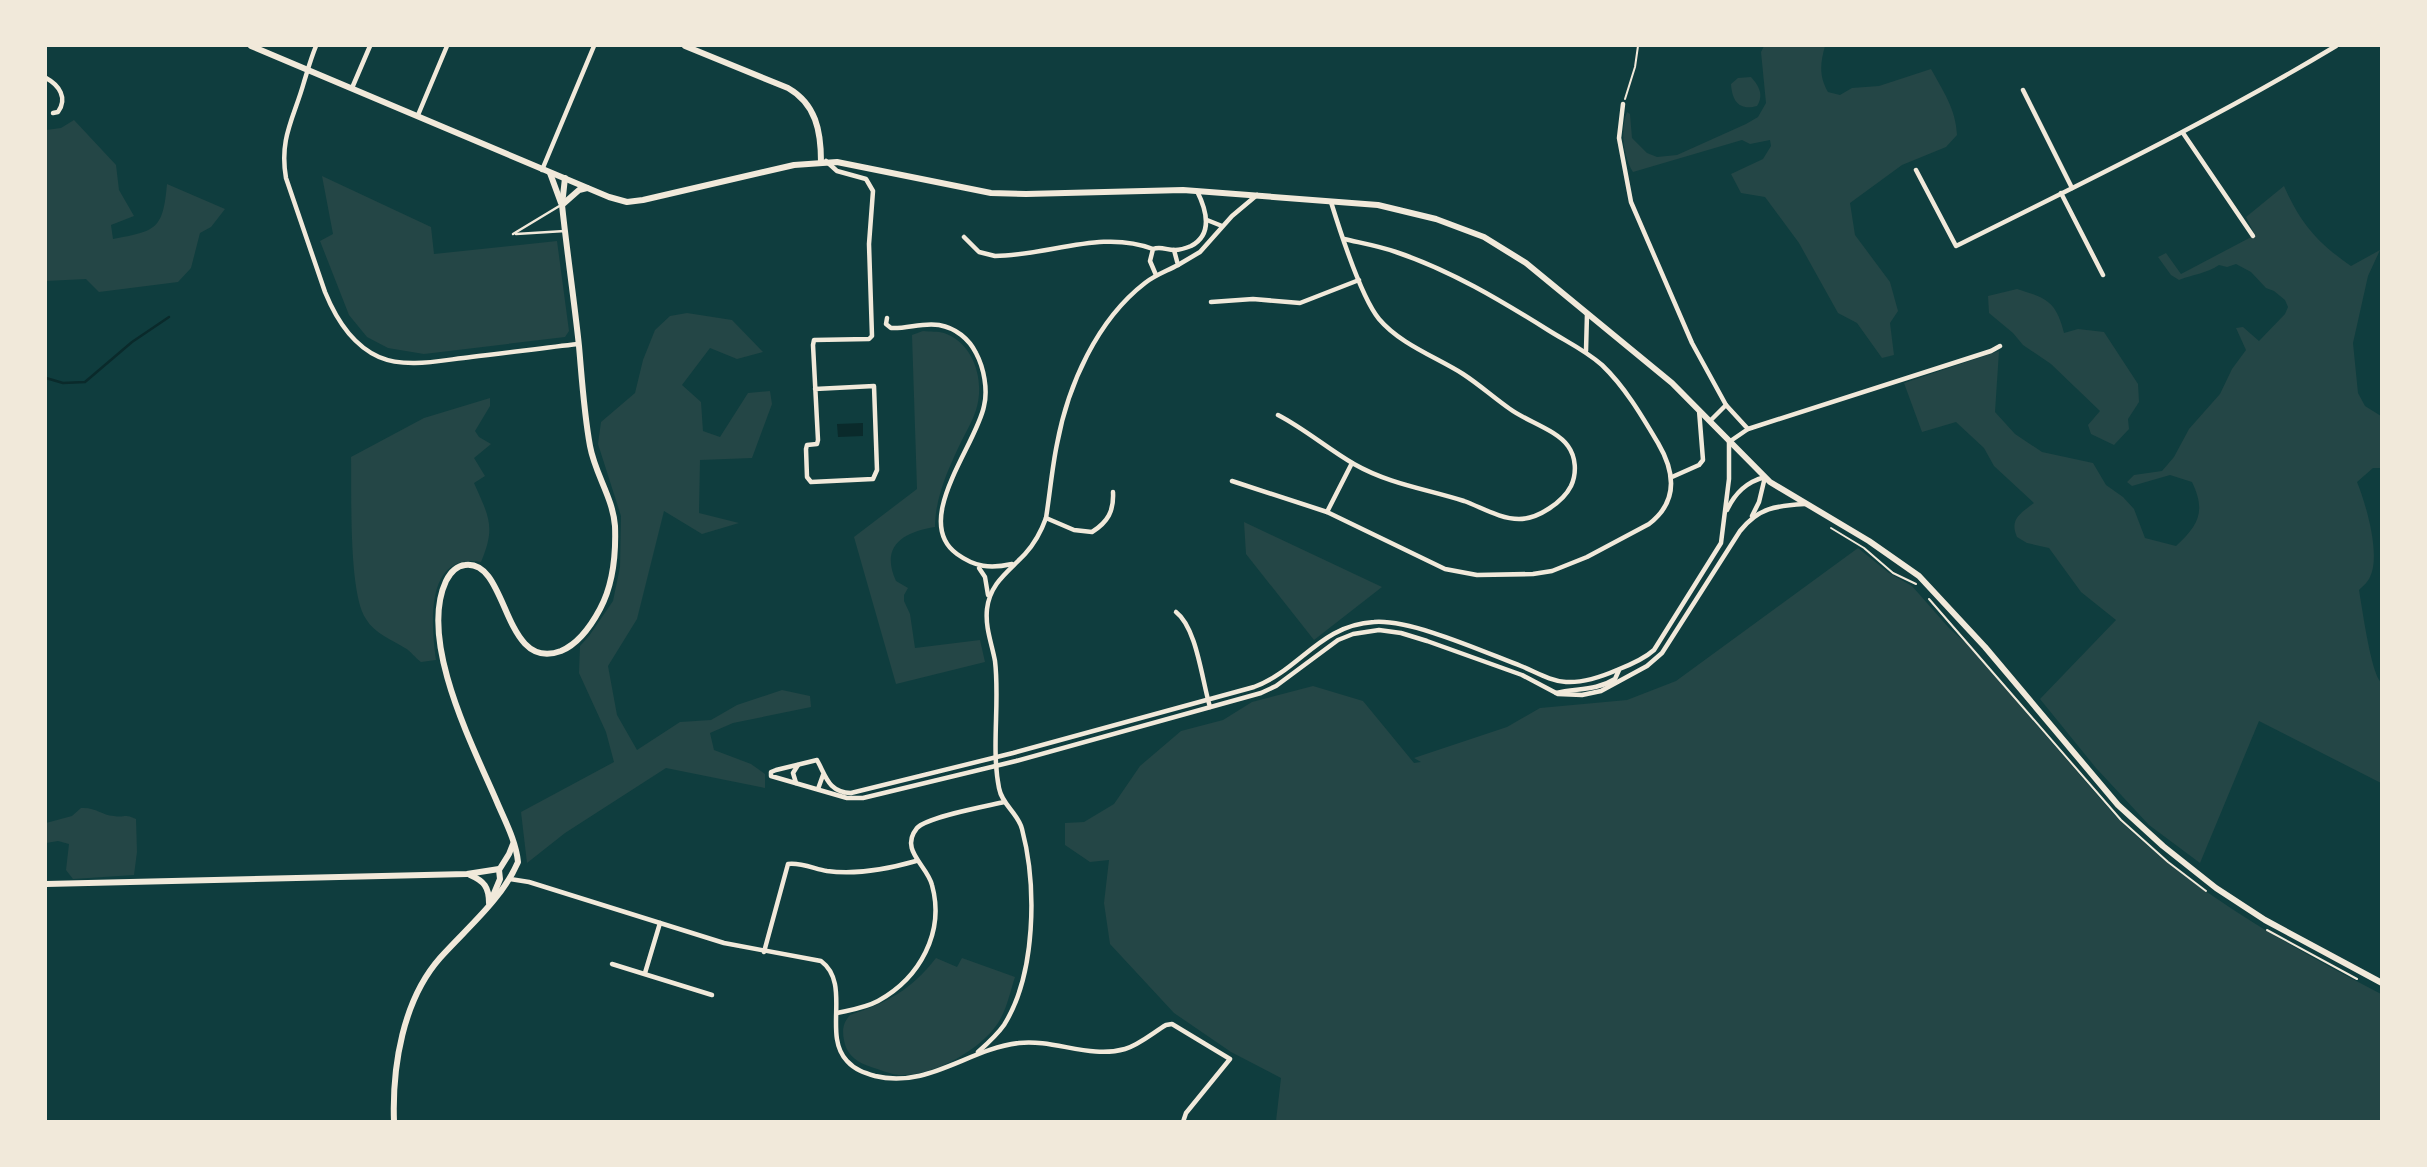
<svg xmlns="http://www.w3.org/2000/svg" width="2427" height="1167" font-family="Inter,sans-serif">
  <rect width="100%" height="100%" fill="#0f3d3e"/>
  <g fill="#244646">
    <path d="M1764 46H1825C1820 64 1819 76 1828 92L1840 95 1852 88 1879 86 1931 69C1943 91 1956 109 1957 135L1946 147 1902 165 1850 203 1855 235 1890 282 1898 311 1890 323 1894 355 1882 358 1857 323 1838 313 1799 243 1765 197 1741 193 1731 174 1763 159 1771 146 1770 140 1750 144 1742 140 1633 172C1623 156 1620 130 1627 112L1630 114 1632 138 1647 153 1657 157 1677 155 1746 124 1758 117 1766 103 1761 52Z"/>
    <path d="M1751 77C1759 86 1764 95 1757 106 1739 111 1732 101 1731 84L1738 78Z"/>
    <path d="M74 120 116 165 119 190 134 216 111 225 113 239C157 231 163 229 167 184L225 209 211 227 200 233 191 268 178 282 99 292 86 279 46 281V130L61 128Z"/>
    <path d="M322 176 431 227 434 254 557 241 569 331 565 337 424 354 388 348 367 337 349 315 320 241 333 234Z"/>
    <path d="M2284 186C2301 224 2317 242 2351 266L2380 250 2368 276 2353 343 2358 393 2365 406 2381 416V468H2373L2357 482C2366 504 2381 555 2370 577 2368 582 2363 586 2359 590 2362 607 2371 673 2381 682V783L2259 721 2200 863 2149 825 2096 768 2040 699 2116 620 2081 592 2049 548 2027 543 2017 537C2009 519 2021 513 2034 503L1994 466 1984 448 1956 422 1922 432 1904 383 1999 351 1995 412 2015 434 2042 452 2093 463 2106 485 2123 497 2134 509 2145 538 2176 546C2199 525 2206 511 2192 482L2170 475 2132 486 2127 482 2134 475 2162 471 2174 457 2189 429 2220 394 2232 369 2246 350 2236 328 2243 327 2259 341 2285 314 2288 307 2285 300 2274 291 2266 288 2251 272 2236 264 2227 267 2219 265C2206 274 2193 274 2179 280L2171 275 2158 257 2166 253 2181 274 2255 235 2246 217Z"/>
    <path d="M2017 289C2046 298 2056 301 2064 333L2078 329 2104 332 2138 384 2139 402 2128 419 2129 429 2114 445 2091 434 2088 425 2100 411 2051 364 2023 345 2013 333 1989 313 1988 296Z"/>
    <path d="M687 313 732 320 763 352 737 359 710 348 682 385 701 402 703 431 720 437 748 393 770 391 772 404 752 458 700 460 699 513 739 523 702 534 664 511 637 619 608 666 617 715 637 750 680 722 711 720 737 705 782 690 810 696 811 707 733 723 710 733 714 750 751 764 765 774V788L666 768 565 833 527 863 521 812 614 762 606 732 579 673 580 646 589 636 613 601 620 567 621 516 598 444 601 422 635 393 643 360 655 330 670 316Z"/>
    <path d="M923 331C930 332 938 331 944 333 975 344 985 382 976 410 973 420 967 430 962 440 949 467 935 497 935 527 903 532 880 546 896 581L908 588 904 595V601L910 614 915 648 980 640 985 662 896 684 854 537 917 489 912 335Z"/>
    <path d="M490 398V406L475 431 479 437 491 444 474 458 485 476 474 483C489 517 496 527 481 562 425 552 431 624 436 660L421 662C415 658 411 651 405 648 392 640 374 633 366 619 348 593 352 491 351 457L424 418Z"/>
    <path d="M1244 522 1382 587 1314 640 1246 554Z"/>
    <path d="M1858 548 1889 573 1912 586 1949 628 1967 644 2117 818C2199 896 2282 942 2381 994V1121H1276L1281 1078 1231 1052 1174 1013 1110 944 1104 903 1109 860 1090 862 1065 845V823L1084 822 1114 804 1140 766 1181 731 1223 720 1252 702 1313 686 1363 701 1414 763 1421 762 1414 758 1507 727 1540 708 1627 700 1676 681Z"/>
    <path d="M81 808C96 807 101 815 114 816 126 818 123 813 136 819L137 852 134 875 73 879 66 870 69 844 58 841 46 843V823L72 816Z"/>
    <path d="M936 958 957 967 962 958 1015 977C1010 992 1007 1009 998 1023 981 1049 937 1074 905 1075 894 1076 884 1071 874 1068 859 1063 847 1057 844 1040 842 1030 843 1023 850 1015 888 1002 910 991 936 958Z"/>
  </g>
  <path fill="#0a2a2b" d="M863 423V436L838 437 837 424Z"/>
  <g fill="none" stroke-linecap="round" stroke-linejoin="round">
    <path stroke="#0a2a2b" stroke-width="2.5" d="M46 378 63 383 85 382 132 342 169 317"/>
    <g stroke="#f1e9da" stroke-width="2">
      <path d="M1625 99 1635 67 1638 46"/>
      <path d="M1831 528 1864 548 1893 573 1916 584"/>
      <path d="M1929 599 2121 820 2168 862 2206 891"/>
      <path d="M2267 930 2357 979"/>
    </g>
    <g stroke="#f1e9da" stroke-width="2.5">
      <path d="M513 234 561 205"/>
      <path d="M516 234 565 231"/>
    </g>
    <g stroke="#f1e9da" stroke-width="4.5">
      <path d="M316 46C311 58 308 69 304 82 294 118 279 138 286 178L325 292C336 319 352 345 379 357 407 369 442 360 471 357 507 353 542 348 578 344"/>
      <path d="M46 78C59 85 68 98 58 112L53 113"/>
      <path d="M352 88 370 46"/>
      <path d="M2023 90 2072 188"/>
      <path d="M1623 104 1619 138 1631 202 1692 343 1726 405 1710 421"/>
      <path d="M418 115 447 46"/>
      <path d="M2183 133 2253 236"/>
      <path d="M542 170 594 46"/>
      <path d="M1916 170 1956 246C2084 182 2213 120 2336 46"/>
      <path d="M2061 193 2103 275"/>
      <path d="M1207 220 1222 226"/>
      <path d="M964 237 979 252 995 256C1048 256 1102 229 1153 249"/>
      <path d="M1178 265 1200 252 1232 216 1257 195"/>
      <path d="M1156 275 1150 261 1153 249C1161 246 1166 250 1175 250 1180 250 1186 248 1191 246 1214 234 1206 209 1197 191"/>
      <path d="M1211 302 1253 299 1300 303 1359 280"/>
      <path d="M887 318 886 324 891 328C907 329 923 322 939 325 956 328 969 339 976 353 984 368 988 390 984 406 977 444 911 521 957 554 975 567 990 569 1012 564"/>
      <path d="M1586 351 1587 314"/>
      <path d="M815 389 874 386 877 470 873 479 811 482 807 477 806 449 807 445 817 444 818 440 813 345 814 340 869 339 872 336 869 244 873 191 866 179 837 171 826 161"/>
      <path d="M1726 405 1748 429 1729 442V479L1721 543 1654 650C1644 659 1630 665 1617 670 1601 677 1584 683 1566 682 1550 681 1536 672 1521 666 1484 652 1411 619 1374 622 1320 625 1300 670 1254 687L1013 753 851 793C828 792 826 776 817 760L776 770 771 772V776L847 798H863L1016 761 1261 693 1276 686 1338 640 1353 634 1379 630 1401 633 1427 641 1522 675 1558 694 1582 695 1601 691 1647 666 1662 653 1740 531C1759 507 1776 506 1805 504"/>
      <path d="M1278 415C1305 429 1328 449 1354 464 1389 484 1426 489 1464 501 1481 507 1500 519 1519 519 1538 519 1563 502 1571 486 1577 473 1576 457 1568 446 1557 430 1526 421 1510 409 1494 398 1480 385 1463 374 1436 357 1400 344 1379 319 1361 297 1340 231 1331 202"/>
      <path d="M1748 429 1991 351 2000 346"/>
      <path d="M1672 477 1699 465 1703 460 1699 410"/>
      <path d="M1232 481 1327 512 1445 569 1477 575 1533 574 1552 571 1587 557 1649 524C1679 501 1675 472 1658 443 1642 416 1625 387 1602 365 1585 350 1567 342 1548 330 1500 300 1450 270 1396 252 1379 246 1361 243 1344 239"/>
      <path d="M1727 510C1735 493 1746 482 1765 477L1759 502 1752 516"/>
      <path d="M1327 512 1352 463"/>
      <path d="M1046 518 1074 530 1092 532C1108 522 1114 511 1113 492"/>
      <path d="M979 568 985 577 988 595"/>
      <path d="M1176 612C1197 628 1202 681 1210 707"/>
      <path d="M1556 693C1577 688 1596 691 1615 679L1619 670"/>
      <path d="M796 783 793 773 798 765"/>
      <path d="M818 789 823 775"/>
      <path d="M510 879 529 882 724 943 821 961C852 984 822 1035 847 1061 855 1070 865 1073 875 1076 928 1089 968 1049 1019 1043 1054 1039 1090 1059 1125 1049 1139 1045 1154 1032 1166 1025L1172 1024 1230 1059 1186 1113 1183 1122"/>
      <path d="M764 952 788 864C800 862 815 869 827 871 856 875 888 869 916 861"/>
      <path d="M612 964 712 995"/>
      <path d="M645 973 660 923"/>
      <path d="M837 1013C850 1010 865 1008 878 1001 920 978 945 932 932 885 927 865 899 850 917 828 926 817 987 806 1004 802"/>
      <path d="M978 1052C987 1044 997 1035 1004 1025 1036 974 1037 886 1022 829 1018 813 1002 805 999 788 991 748 1000 702 995 661 992 644 985 628 987 609 990 583 1008 572 1025 554 1035 543 1041 532 1046 518 1050 493 1052 468 1057 444 1068 385 1097 320 1145 283 1155 275 1167 271 1178 265L1174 250"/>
    </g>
    <g stroke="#f1e9da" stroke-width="6">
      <path d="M550 173 561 203"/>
      <path d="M562 205 579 190 587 188"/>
      <path d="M470 875C484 881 489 887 489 903"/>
      <path d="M46 884 467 874 499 869"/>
      <path d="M490 903 500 879 499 870 509 854 513 844"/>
      <path d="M394 1122C392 1066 403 1000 440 958 468 927 502 899 518 862 516 841 505 821 497 802 473 746 418 641 446 581 450 573 456 566 465 565 509 559 502 673 561 651 578 644 592 624 600 609 613 585 616 553 615 526 613 498 595 474 590 446 584 413 582 380 579 346 574 299 567 252 562 205L565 178"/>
    </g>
    <g stroke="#f1e9da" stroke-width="6">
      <path d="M251 46 609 197 627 202 643 200 794 165 837 162 991 193 1026 194 1183 190 1378 205 1436 219 1484 237 1526 263 1672 383 1770 482 1869 541 1919 576 1985 647 2118 805 2163 846 2216 888 2265 920 2382 983"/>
      <path d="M685 46 788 88C816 104 821 131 821 162"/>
    </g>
  </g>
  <rect width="2427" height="1167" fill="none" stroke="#f1e9da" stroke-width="94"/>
</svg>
